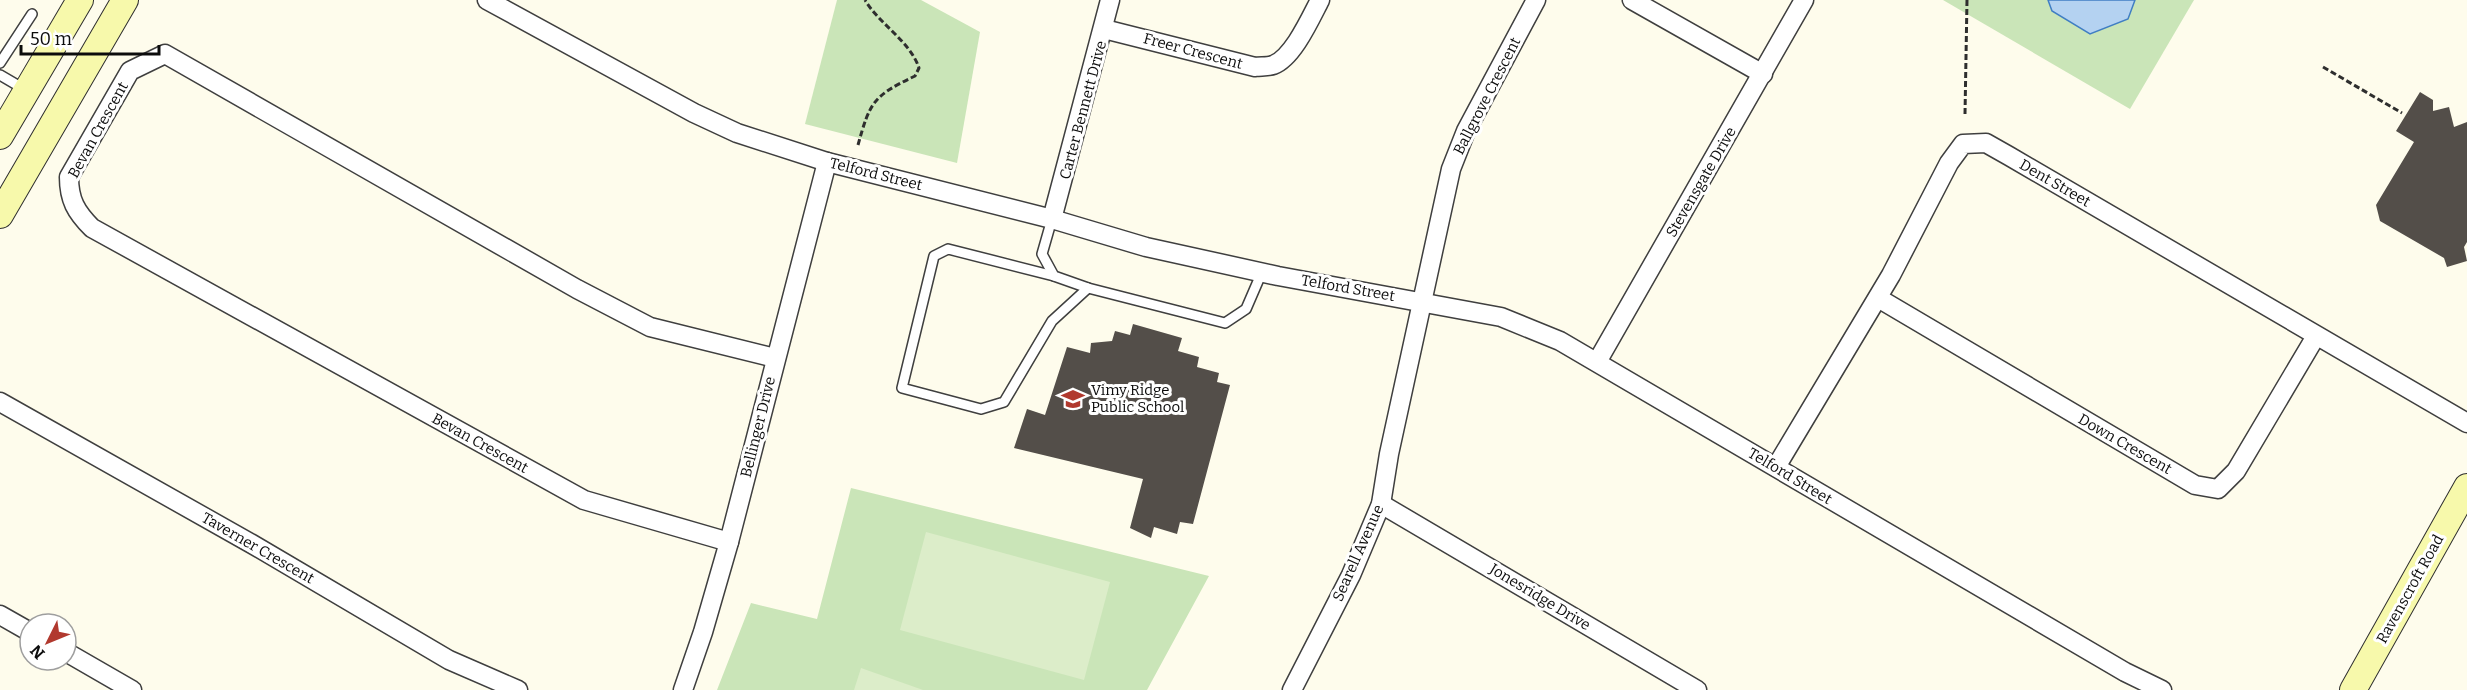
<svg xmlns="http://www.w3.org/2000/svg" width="2467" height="690" font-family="Bitter,serif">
  <rect width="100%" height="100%" fill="#fefcec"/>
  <g fill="#cae5b8">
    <path d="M837 0H921L980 32 957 163 805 124Z"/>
    <path d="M1943 0H2194L2130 109Z"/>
    <path d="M851 488 1209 576 1147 690H717L751 603 817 619Z"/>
  </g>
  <g fill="#dcedc9">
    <path d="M926 532 1110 582 1084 680 900 630Z"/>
    <path d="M861 668 923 690H854Z"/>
  </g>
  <path fill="#b4d2f1" stroke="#407ec3" stroke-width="1.5" d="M2048 0H2135L2128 19 2090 34 2052 11Z"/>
  <g fill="#534e49">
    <path d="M2420 92 2433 100V111L2449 107 2454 127 2467 122V242L2464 247 2467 261 2447 267 2444 258 2380 221 2376 205 2414 142 2396 131Z"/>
    <path d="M1133 324 1182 338 1178 351 1199 357 1197 367 1219 373 1217 382 1230 385 1193 524 1180 522 1177 534 1154 527 1151 538 1130 528 1143 479 1014 448 1027 409 1045 415 1067 347 1090 353 1091 343 1112 341 1115 331 1130 335Z"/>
  </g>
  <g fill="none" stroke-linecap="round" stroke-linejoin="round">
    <g stroke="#3f3f3f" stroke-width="12">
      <g id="lane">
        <path d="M0 63 32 14"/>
        <path d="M0 75 24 89"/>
        <path d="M1052 219 1042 254 1054 276 1088 288 1225 323 1246 309 1262 272"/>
        <path d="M1054 276 948 249 934 256 902 388 981 409 1004 402 1052 321 1088 288"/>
      </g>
    </g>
    <g stroke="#3f3f3f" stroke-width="21">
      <g id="street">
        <path d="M487 0 694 113 737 133 827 162 1052 219 1146 247 1278 276 1501 317 1560 341 2125 672 2162 690"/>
        <path d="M1632 0 1763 74"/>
        <path d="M1104 29 1255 67C1260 66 1268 67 1273 65 1293 58 1311 17 1320 0"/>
        <path d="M1052 219 1110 0"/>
        <path d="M1878 298 2195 485 2218 489 2236 471 2316 336"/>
        <path d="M1597 362 1804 0"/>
        <path d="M0 402 252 544 449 660 518 690"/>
        <path d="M1776 467 1891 275 1949 163 1963 144 1986 143 2009 156 2467 423"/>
        <path d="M1381 504 1697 690"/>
        <path d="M729 542 584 500 92 228C76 212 69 200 69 177L130 71 165 54 577 289 650 327 775 358"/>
        <path d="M0 615 30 632"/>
        <path d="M66 652 132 690"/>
        <path d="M683 690 703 632 729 542 827 162"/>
        <path d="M1292 690 1351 575 1381 504 1389 454 1451 169 1466 131 1536 0"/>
      </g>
    </g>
    <g stroke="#2e2e2e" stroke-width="28">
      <g id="secondary">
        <path d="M0 136 80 0"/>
        <path d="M0 215 125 0"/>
        <path d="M2353 690 2467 487"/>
      </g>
    </g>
    <g stroke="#2e2e2e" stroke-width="3" stroke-dasharray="6 3" stroke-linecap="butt">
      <path d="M2323 67 2402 113"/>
      <path d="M1965 114 1967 0"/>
      <path d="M858 145C870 102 873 96 915 76L919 68C910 41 879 24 865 0"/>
    </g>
    <use href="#lane" stroke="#fff" stroke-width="9"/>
    <use href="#street" stroke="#fff" stroke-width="18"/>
    <use href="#secondary" stroke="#f7f9ab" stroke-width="26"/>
  </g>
  <defs>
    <g id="school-bare" transform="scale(1.8)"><path d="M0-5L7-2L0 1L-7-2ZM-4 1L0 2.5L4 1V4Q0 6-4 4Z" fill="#b1392e" stroke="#fff" stroke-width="2.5" paint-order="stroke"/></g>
  </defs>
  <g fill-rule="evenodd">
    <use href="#school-bare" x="1073" y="399"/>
  </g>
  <g text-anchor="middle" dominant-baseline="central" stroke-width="6" stroke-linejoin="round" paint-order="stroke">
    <g font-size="15" fill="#0c0c0c" stroke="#fff">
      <text transform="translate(1193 51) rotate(15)">Freer Crescent</text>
      <text transform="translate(1487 96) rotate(-63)">Ballgrove Crescent</text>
      <text transform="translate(1083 110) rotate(-75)">Carter Bennett Drive</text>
      <text transform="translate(98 130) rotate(-61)">Bevan Crescent</text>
      <text transform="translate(876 174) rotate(14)">Telford Street</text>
      <text transform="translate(1701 182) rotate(-60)">Stevensgate Drive</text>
      <text transform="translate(2055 183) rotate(30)">Dent Street</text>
      <text transform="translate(1348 288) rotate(10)">Telford Street</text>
      <text transform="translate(758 427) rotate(-76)">Bellinger Drive</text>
      <text transform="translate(480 443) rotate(29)">Bevan Crescent</text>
      <text transform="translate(2125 444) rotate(30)">Down Crescent</text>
      <text transform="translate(1790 476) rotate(31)">Telford Street</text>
      <text transform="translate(258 548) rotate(30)">Taverner Crescent</text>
      <text transform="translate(1358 553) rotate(-66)">Searell Avenue</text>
      <text transform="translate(2410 589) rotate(-61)">Ravenscroft Road</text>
      <text transform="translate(1540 597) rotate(31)">Jonesridge Drive</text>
    </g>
    <g font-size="15" fill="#0c0c0c" stroke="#fff" text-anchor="start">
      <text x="1091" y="390">Vimy Ridge<tspan x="1091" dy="17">Public School</tspan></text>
    </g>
  </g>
  <g transform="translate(48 642) rotate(227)"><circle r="28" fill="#ffffff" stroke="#9e9e9e" stroke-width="1.5"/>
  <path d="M0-4.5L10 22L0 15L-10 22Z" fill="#b1392e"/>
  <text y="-9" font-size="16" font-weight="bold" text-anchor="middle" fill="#0c0c0c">N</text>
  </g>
  <path d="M21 45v9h138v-9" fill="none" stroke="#0c0c0c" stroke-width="3"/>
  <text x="30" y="45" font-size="18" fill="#0c0c0c" stroke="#ffffff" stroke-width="4.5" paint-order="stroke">50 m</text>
</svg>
